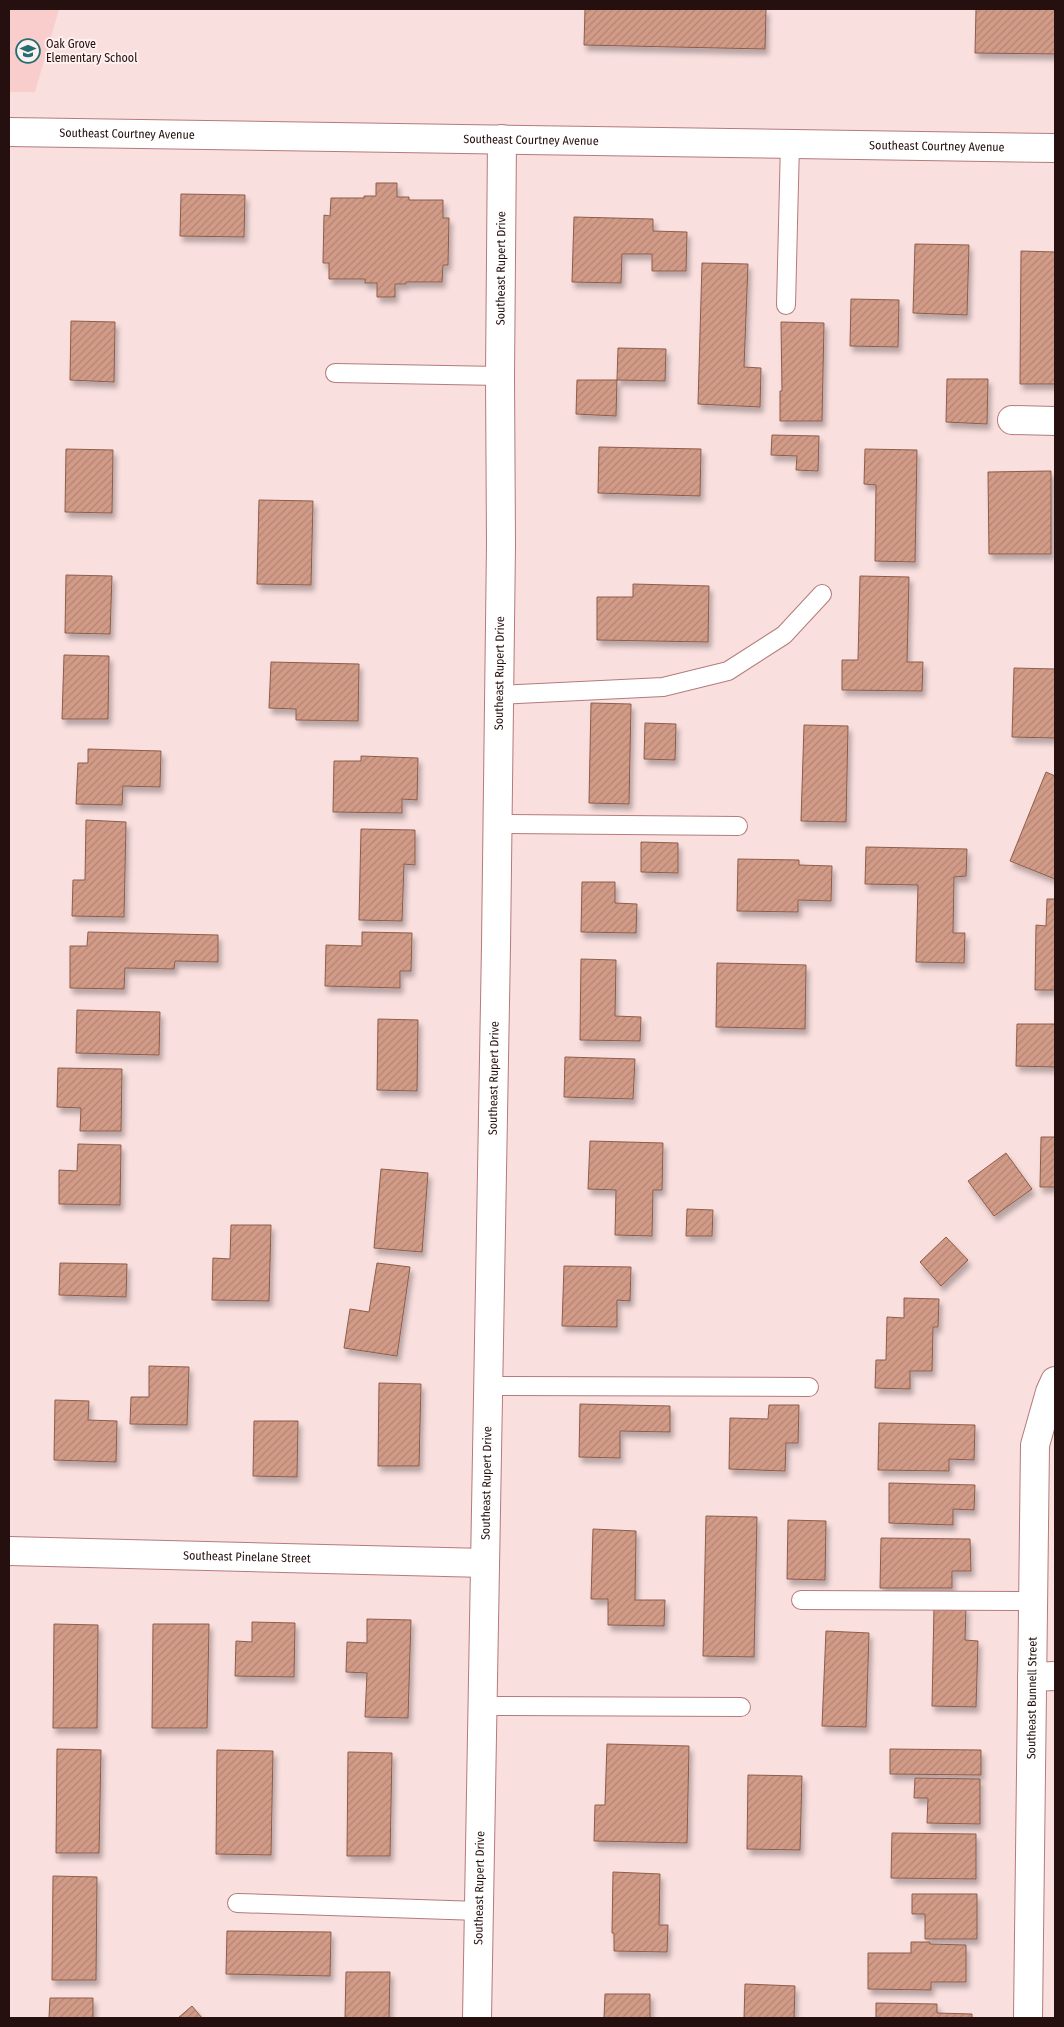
<svg xmlns="http://www.w3.org/2000/svg" width="1064" height="2027" font-family="'Fira Sans Condensed',sans-serif">
  <defs>
    <pattern id="building-hatch" width="6" height="6" patternUnits="userSpaceOnUse" patternTransform="scale(1.25)"><rect width="6" height="6" fill="#d19b87"/><path d="M-1 1l2-2M0 6l6-6M5 7l2-2" fill="none" stroke="#b38473"/></pattern>
    <filter id="shadow"><feDropShadow dx="3" dy="5.5" stdDeviation="2.5" flood-color="#0004"/></filter>
  </defs>
  <rect width="100%" height="100%" fill="#f9dfde"/>
  <path fill="#f8cdcb" d="M9 9H59L35 92H9Z"/>
  <g fill="url(#building-hatch)" stroke="#8e5c4a" filter="url(#shadow)">
    <path d="M585 9H766L765 49 584 45Z"/>
    <path d="M976 9H1055V54L975 53Z"/>
    <path d="M376 183H397V197H409V200H443V218H449L448 265H443L442 282H406V284H395V297H377V283H365V279H329V263H323L324 215 330 216 331 198H364V196H376Z"/>
    <path d="M181 194 245 195 244 237 180 236Z"/>
    <path d="M574 217 653 219V231L687 232 686 271H652V254H622L621 283 572 282Z"/>
    <path d="M915 244 969 245 967 315 913 313Z"/>
    <path d="M1021 251 1055 252V384H1020Z"/>
    <path d="M702 263 748 264 744 367 761 368 760 407 698 404Z"/>
    <path d="M851 299 899 300 898 347 850 346Z"/>
    <path d="M71 321 115 322 114 382 70 380Z"/>
    <path d="M781 322 824 323 822 421H780V391H782Z"/>
    <path d="M618 348 666 349 665 381 617 380Z"/>
    <path d="M947 379H988L987 424 946 422Z"/>
    <path d="M577 380H617L616 416 576 414Z"/>
    <path d="M772 435 819 436 818 471 796 470 797 456 771 455Z"/>
    <path d="M599 447 701 449 700 496 598 493Z"/>
    <path d="M66 449 113 450 112 513 65 512Z"/>
    <path d="M865 449 917 450 915 562 875 561 876 485 864 484Z"/>
    <path d="M1051 471V554H989L988 472Z"/>
    <path d="M259 500 313 501 311 585 257 584Z"/>
    <path d="M66 575 112 576 110 634 65 633Z"/>
    <path d="M860 576 909 577 907 662H923L922 691 842 690V660H858Z"/>
    <path d="M633 584 709 586 708 642 597 640V597H633Z"/>
    <path d="M64 655 109 656 108 719H62Z"/>
    <path d="M271 662 359 664 358 721 296 720V709L269 708Z"/>
    <path d="M1014 668 1055 669V738L1012 737Z"/>
    <path d="M591 703 631 704 629 804 589 803Z"/>
    <path d="M645 723 676 724 675 760 644 759Z"/>
    <path d="M804 725 848 726 846 822 801 821Z"/>
    <path d="M88 749 161 751 160 787 123 786 122 805 76 804 78 763H88Z"/>
    <path d="M361 756 418 758 417 800 402 799V813L333 812 334 761H361Z"/>
    <path d="M1046 772 1055 776V879L1010 861Z"/>
    <path d="M86 820 126 822 124 917 72 916 73 880H85Z"/>
    <path d="M361 829 415 830V865L404 864 402 921 359 920Z"/>
    <path d="M641 842 678 843V873L641 872Z"/>
    <path d="M866 847 967 849 966 876 954 877 953 933H965L964 963 916 962 918 885 865 884Z"/>
    <path d="M738 859 799 860V865L832 866 831 901 798 900V912L737 911Z"/>
    <path d="M582 882H615V903L637 904 636 933 581 932Z"/>
    <path d="M1047 899H1055V990H1035L1036 925 1046 926Z"/>
    <path d="M88 932 218 935V962L175 961 174 969 125 968 124 989 70 988V946H87Z"/>
    <path d="M362 932 412 933 411 971H400V988L325 986 326 945 362 946Z"/>
    <path d="M581 959 616 960 615 1016 641 1017 640 1041 580 1040Z"/>
    <path d="M717 963 806 965 805 1029 716 1027Z"/>
    <path d="M77 1010 160 1012 159 1055 76 1053Z"/>
    <path d="M378 1019 418 1020 417 1091 377 1090Z"/>
    <path d="M1017 1024H1055V1067L1016 1066Z"/>
    <path d="M565 1057 635 1059 633 1099 564 1097Z"/>
    <path d="M58 1068 122 1069 121 1131H80L81 1108 57 1107Z"/>
    <path d="M1041 1137H1055V1187H1040Z"/>
    <path d="M590 1141 663 1143 662 1190H653L652 1236 615 1235 616 1190 588 1189Z"/>
    <path d="M78 1144 121 1145 120 1205 59 1204V1170L77 1171Z"/>
    <path d="M1006 1153 1032 1189 994 1216 968 1181Z"/>
    <path d="M381 1169 428 1173 422 1252 374 1248Z"/>
    <path d="M687 1209 713 1210 712 1236H686Z"/>
    <path d="M231 1225H271L269 1301 212 1300 213 1258 230 1259Z"/>
    <path d="M946 1237 968 1260 941 1286 920 1262Z"/>
    <path d="M60 1263 127 1264 126 1297 59 1295Z"/>
    <path d="M377 1263 410 1267 397 1356 344 1348 350 1309 369 1312Z"/>
    <path d="M564 1266 631 1267 630 1301 617 1300V1327L562 1326Z"/>
    <path d="M904 1298 939 1299 938 1327H933L932 1371H910V1389L875 1388 876 1360H886L887 1317 904 1318Z"/>
    <path d="M149 1366 189 1367 187 1425 130 1424 131 1397H149Z"/>
    <path d="M379 1383 421 1384 419 1466H378Z"/>
    <path d="M55 1400 89 1401 88 1420 117 1421 116 1462 54 1460Z"/>
    <path d="M580 1404 670 1406V1432L620 1431V1458L579 1457Z"/>
    <path d="M769 1405H799L798 1443H786L785 1471 729 1469 730 1418 768 1419Z"/>
    <path d="M254 1421H298L297 1477 253 1476Z"/>
    <path d="M879 1423 975 1425 974 1460 949 1459V1471L878 1470Z"/>
    <path d="M889 1483 975 1485 974 1510 953 1509V1525L889 1523Z"/>
    <path d="M706 1516 757 1517 754 1657 703 1656Z"/>
    <path d="M788 1520 826 1521 825 1580 787 1579Z"/>
    <path d="M593 1529 636 1531 635 1600H665L664 1626 608 1625V1599H591Z"/>
    <path d="M881 1538 970 1539 971 1571H952V1588H880Z"/>
    <path d="M934 1607H966L965 1640 978 1641 976 1707 932 1706Z"/>
    <path d="M367 1619 411 1620 408 1718 365 1717 367 1673 346 1672 347 1642 367 1643Z"/>
    <path d="M252 1622 295 1623 294 1677 235 1676 236 1641 252 1642Z"/>
    <path d="M54 1624 98 1625 97 1728H53Z"/>
    <path d="M153 1624H209L207 1728H152Z"/>
    <path d="M826 1631 869 1633 866 1727 822 1726Z"/>
    <path d="M607 1744 689 1746 687 1843 594 1841 595 1805H605Z"/>
    <path d="M57 1749 101 1750 99 1853H56Z"/>
    <path d="M890 1749 981 1750V1775L890 1774Z"/>
    <path d="M217 1750 273 1751 271 1855 216 1854Z"/>
    <path d="M348 1752 392 1753 390 1856H347Z"/>
    <path d="M748 1775 802 1776 800 1850 747 1849Z"/>
    <path d="M915 1778 980 1779V1824L927 1823 928 1798H914Z"/>
    <path d="M892 1833 976 1834V1879L891 1878Z"/>
    <path d="M613 1872 660 1874 659 1925H668L667 1952 614 1951V1933H612Z"/>
    <path d="M53 1876 97 1877 96 1980H52Z"/>
    <path d="M912 1894H977V1939H925V1914H912Z"/>
    <path d="M227 1931 331 1932 330 1976 226 1974Z"/>
    <path d="M911 1942H930V1944L966 1945V1982H931V1990L868 1989V1953H911Z"/>
    <path d="M346 1972H390L389 2018H345Z"/>
    <path d="M745 1984 795 1986 794 2018H744Z"/>
    <path d="M605 1994H650V2018H604Z"/>
    <path d="M50 1998H93V2018H49Z"/>
    <path d="M876 2003 937 2004V2013L972 2014V2018H876Z"/>
    <path d="M192 2006 202 2018H178Z"/>
  </g>
  <g fill="none" stroke-linecap="round" stroke-linejoin="round">
    <g stroke="#b47b79" stroke-width="20">
      <g id="lane">
        <path d="M786 305 790 143"/>
        <path d="M335 373 500 376"/>
        <path d="M499 695 663 687 728 671 784 635 822 594"/>
        <path d="M497 824 738 826"/>
        <path d="M488 1386 809 1387"/>
        <path d="M801 1600 1033 1601"/>
        <path d="M482 1706 741 1707"/>
        <path d="M237 1903 479 1911"/>
      </g>
    </g>
    <g stroke="#b47b79" stroke-width="30">
      <g id="street">
        <path d="M1012 420 1055 421"/>
        <path id="s1" d="M9 1551 485 1563"/>
        <path d="M1032 1677 1055 1676"/>
        <path id="s2" d="M477 2018 496 946 501 544 500 376 502 139"/>
        <path id="s3" d="M1028 2018 1035 1445 1050 1392 1055 1381"/>
      </g>
    </g>
    <g stroke="#b47b79" stroke-width="30">
      <g id="secondary">
        <path id="s4" d="M9 132 1055 148"/>
      </g>
    </g>
    <use href="#lane" stroke="#fff" stroke-width="18"/>
    <use href="#street" stroke="#fff" stroke-width="28"/>
    <use href="#secondary" stroke="#fff" stroke-width="28"/>
  </g>
  <defs>
    <g id="school-ring" transform="scale(1.25)"><circle r="9.5" fill="#fdf0ef" stroke="#236e73" stroke-width="1.5"/><path d="M0-5L7-2L0 1L-7-2ZM-4 1L0 2.5L4 1V4Q0 6-4 4Z" fill="#236e73"/></g>
  </defs>
  <g fill-rule="evenodd">
    <use href="#school-ring" x="28" y="51"/>
  </g>
  <g text-anchor="middle" dominant-baseline="central" stroke-width="4" stroke-linejoin="round" paint-order="stroke">
    <g font-size="12" fill="#25100f" stroke="#fdf0ef" text-anchor="start">
      <text x="46" y="44">Oak Grove<tspan x="46" dy="14">Elementary School</tspan></text>
    </g>
    <g font-size="12" fill="#25100f" stroke="#fdf0ef">
      <text stroke="none"><textPath href="#s4" startOffset="118">Southeast Courtney Avenue</textPath></text>
      <text stroke="none"><textPath href="#s4" startOffset="522">Southeast Courtney Avenue</textPath></text>
      <text stroke="none"><textPath href="#s4" startOffset="928">Southeast Courtney Avenue</textPath></text>
      <text stroke="none"><textPath href="#s2" startOffset="1750">Southeast Rupert Drive</textPath></text>
      <text stroke="none"><textPath href="#s2" startOffset="1345">Southeast Rupert Drive</textPath></text>
      <text stroke="none"><textPath href="#s2" startOffset="940">Southeast Rupert Drive</textPath></text>
      <text stroke="none"><textPath href="#s2" startOffset="535">Southeast Rupert Drive</textPath></text>
      <text stroke="none"><textPath href="#s1" startOffset="238">Southeast Pinelane Street</textPath></text>
      <text stroke="none"><textPath href="#s3" startOffset="320">Southeast Bunnell Street</textPath></text>
      <text stroke="none"><textPath href="#s2" startOffset="130">Southeast Rupert Drive</textPath></text>
    </g>
  </g>
  <rect width="1064" height="2027" fill="none" stroke="#25100f" stroke-width="20"/>
</svg>
